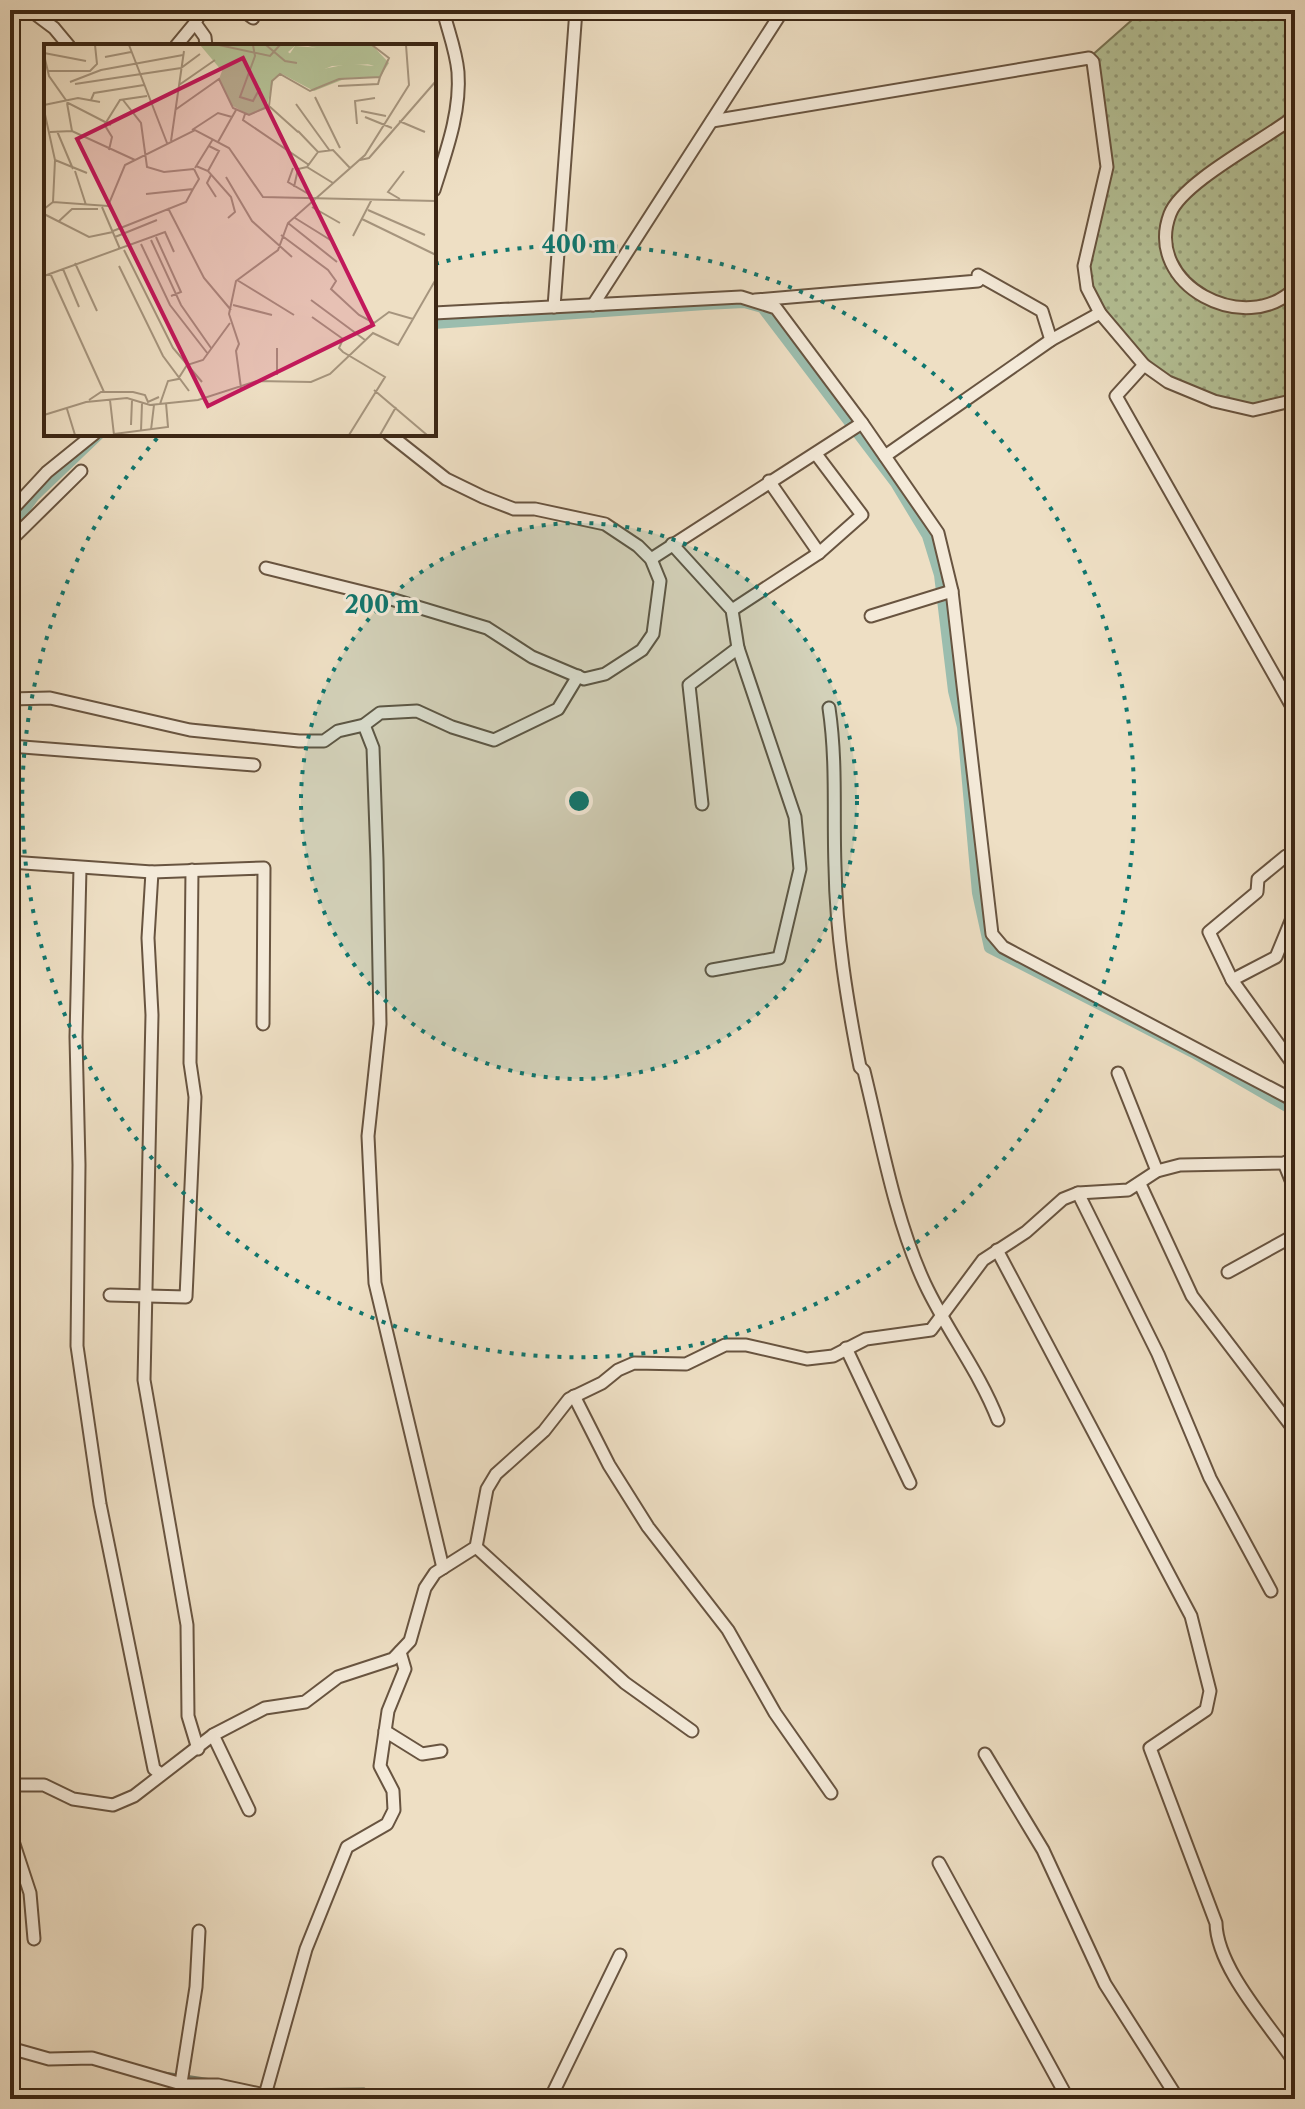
<svg xmlns="http://www.w3.org/2000/svg" width="1305" height="2109" font-family="'Libre Caslon Text',serif">
  <defs>
    <pattern id="grass-dots" width="8" height="8" patternUnits="userSpaceOnUse" patternTransform="scale(2)"><rect width="8" height="8" fill="#b5c297"/><path d="M2 2h.1M6 6h.1" fill="none" stroke="#949d7a" stroke-width="1.8" stroke-linecap="round"/></pattern>
  </defs>
  <rect width="100%" height="100%" fill="#eedfc4"/>
  <filter id="stains"><feTurbulence type="fractalNoise" baseFrequency=".0025" numOctaves="4"/><feColorMatrix values="0 0 0 0 .2 0 0 0 0 .09 0 0 0 0 .02 0 0 0 .5 -.17"/></filter>
  <radialGradient id="worn" r=".72"><stop offset=".6" stop-color="#630" stop-opacity="0"/><stop offset="1" stop-color="#630" stop-opacity=".3"/></radialGradient>
  <path fill="url(#grass-dots)" stroke="#787456" stroke-width="2" d="M1133 10H1295V400L1253 410 1214 401 1144 365 1087 288 1092 222 1104 189 1089 58 1133 19Z"/>
  <g fill="none" stroke-linecap="round" stroke-linejoin="round">
    <g stroke="#758170" stroke-width="3">
      <path d="M64 2054 92 2053"/>
      <path d="M164 2073 239 2084"/>
      <path d="M278 2090 364 2089"/>
    </g>
    <g stroke="#9bbdae" stroke-width="10">
      <path d="M434 324 705 305 744 303 762 308 895 483 927 536 939 575 953 691 962 727 977 893 989 948 1193 1053 1295 1112"/>
      <path d="M10 530 34 497 100 434"/>
    </g>
    <g stroke="#685440" stroke-width="15">
      <g id="minor">
        <path d="M30 10 54 28 69 46"/>
        <path d="M202 10 195 23 205 37 206 46"/>
        <path d="M242 10 253 18"/>
        <path d="M176 46 195 23"/>
        <path d="M1295 116C1266 139 1182 182 1170 214 1143 285 1246 338 1295 288"/>
        <path d="M712 121 1089 58 1093 62 1107 167 1084 266 1087 288 1100 313 1144 365 1168 382 1214 401 1253 410 1295 400"/>
        <path d="M434 190C446 152 461 112 458 72 456 50 448 31 443 10"/>
        <path d="M755 300 978 281V275L1042 311 1051 340 1100 313"/>
        <path d="M593 305 783 10"/>
        <path d="M554 307 576 10"/>
        <path d="M434 313 741 297 776 308 862 423 938 533 952 591 992 934 1003 947 1295 1101"/>
        <path d="M1144 365 1116 396 1295 712"/>
        <path d="M885 456 1051 340"/>
        <path d="M769 481 819 553"/>
        <path d="M10 512 47 472 94 434"/>
        <path d="M10 541 81 471"/>
        <path d="M672 544 732 610 738 648 795 817 800 869 779 958 712 970"/>
        <path d="M651 559 862 423"/>
        <path d="M266 568 391 599 487 628 532 657 584 679 605 674 642 650 653 634 660 581 651 559 638 546 605 524 535 509H514L483 497 446 479 389 434"/>
        <path d="M732 610 819 553 862 515 816 454"/>
        <path d="M871 616 952 591"/>
        <path d="M10 699 50 698 190 730 299 741H324L338 731 364 725 380 713 417 711 452 727 494 740 558 709 578 676"/>
        <path d="M829 708C837 762 833 813 835 867 836 934 847 1001 860 1067L864 1071C881 1140 895 1220 925 1284 947 1331 979 1371 998 1420"/>
        <path d="M364 725 373 748 377 860 380 1024 368 1136 375 1283 443 1568"/>
        <path d="M10 746 254 765"/>
        <path d="M702 804 689 685 738 648"/>
        <path d="M1286 856 1258 879 1257 892 1209 932 1232 980 1295 1067"/>
        <path d="M10 862 152 872 264 868 263 1024"/>
        <path d="M80 868 76 1037 79 1165 77 1346 100 1504 154 1769 161 1774"/>
        <path d="M152 872 148 938 152 1015 144 1380 187 1625 188 1716 198 1749"/>
        <path d="M1232 980 1276 957 1295 911"/>
        <path d="M1118 1073 1157 1171"/>
        <path d="M1284 1163 1295 1190"/>
        <path d="M1140 1184 1192 1296 1295 1431"/>
        <path d="M1078 1193 1158 1354 1210 1478 1271 1591"/>
        <path d="M997 1250 1191 1616 1210 1691 1206 1710 1150 1748 1216 1923C1217 1969 1270 2025 1295 2063"/>
        <path d="M1228 1272 1295 1235"/>
        <path d="M110 1295 186 1297 195 1097 190 1063 192 870"/>
        <path d="M846 1348 910 1483"/>
        <path d="M574 1396 609 1465 648 1527 728 1630 775 1713 831 1793"/>
        <path d="M476 1547 625 1683 692 1731"/>
        <path d="M385 1731 422 1754 441 1751"/>
        <path d="M213 1735 249 1810"/>
        <path d="M985 1754 1043 1850 1105 1984 1178 2099"/>
        <path d="M10 1785H44L73 1799 113 1805 134 1796 213 1735 265 1708 305 1702 338 1677 393 1659 410 1641 425 1588 435 1573 476 1547 487 1489 496 1474 544 1431 569 1399 602 1383 618 1370 634 1363 686 1364 725 1345H746L807 1359 833 1356 866 1339 931 1330 983 1260 1026 1232 1063 1199 1078 1193 1128 1190 1157 1171 1180 1165 1284 1163 1295 1158"/>
        <path d="M10 1832 30 1893 34 1939"/>
        <path d="M939 1863 1068 2099"/>
        <path d="M10 2048 49 2059 92 2058 185 2085H218L265 2095 374 2099"/>
        <path d="M181 2083 196 1987 199 1931"/>
        <path d="M265 2095 306 1949 347 1847 387 1824 394 1810 393 1791 380 1766 388 1711 405 1669 400 1652"/>
        <path d="M550 2099 620 1955"/>
      </g>
    </g>
    <use href="#minor" stroke="#f4ead9" stroke-width="11"/>
  </g>
  <circle cx="579" cy="801" r="278" fill="#0f766e" fill-opacity=".12"/>
  <g fill="none" stroke="#0f766e" stroke-width="4" stroke-dasharray="4 8">
    <circle cx="579" cy="801" r="278"/>
    <path d="M435 264A556 556 0 1 1 159 436"/>
  </g>
  <g transform="translate(44 44)">
    <rect width="392" height="392" fill="#eedfc4"/>
    <path d="M156 1H328L345 19 336 33 303 34 270 47 238 30 230 34 222 65 205 71 187 61 175 35 178 27ZM264 2 280 6 330 22 304 20 269 27 244 8 251 2Z" fill="#b5c297" fill-rule="evenodd"/>
    <path d="M251 2 303 6 331 20 288 22 271 29 245 11Z" fill="#b5c297"/>
    <path fill="none" stroke="#a6957e" stroke-width="2" d="M85 1 123 99M175 1 226 12 236 1M209 1 211 12 196 53 209 57 216 44M222 1 241 17 253 19M0 9 42 17M0 11 5 32 24 59 67 81M61 13 87 8M4 27H46L53 20 51 1M26 38 57 26 139 11M31 40 137 24 156 10M135 41 171 16M294 42 334 40 336 33M271 53 296 104M47 56 50 49 100 41M79 56 97 79 103 123 120 128 150 125M23 59 28 87M252 60 286 107M0 61 34 54 56 58M225 62 254 88M0 66 11 116 9 158M131 66 175 35 189 64 205 71 225 62 228 37 236 30 266 47 295 35 336 33 345 14 328 1M317 67 342 72M201 70 199 76 265 121M321 73 348 84M355 77 381 88M60 80 68 93 65 106M61 80 76 56 103 52M313 80 311 57 331 54M148 86 174 69 188 73 192 66M13 87 29 125M254 87 274 108 289 106 306 124M6 88 28 87 91 116M127 97 140 7M174 98 188 73M274 108 263 123 289 139M11 116 43 129M316 116 325 114 392 37M152 122 164 127 187 153 191 168 184 174M151 124 169 95M249 124 244 138 268 152M31 127 42 161M164 127 175 107 165 102M167 131 163 139 172 153M182 133 208 177 248 213M250 143 254 125 263 123M102 150 149 145 155 135 150 125M356 155 344 148 360 127M58 163 76 205M268 163 296 179M124 164 160 234 187 266M0 165 9 158 64 162 81 121 151 86 185 104 219 153 392 157M324 166 381 191M0 170 45 193 69 188M251 174 288 197M318 175 392 211M14 178 28 165H54M244 179 293 218M69 187 142 158 149 145M237 191 284 226 292 237 287 245 315 271 330 279 345 268 369 275M309 192 328 155M71 193 113 176M112 193 137 248 127 252M107 196 137 261 167 304M97 200 126 261 164 310M80 206 129 304 158 338M31 219 53 267M75 222 119 312 145 347M19 225 35 263M6 229 60 348M0 232 121 188 130 208M193 236 250 271M267 256 321 296M189 261 228 271M268 273 299 295 295 304 299 308 341 333 305 391M233 304V331M197 344 192 307 195 300 185 270 192 237 234 206 244 179 321 111 365 41 362 1M330 346 383 391M45 356 57 348H89L101 351 104 358 115 353M66 356 70 391M116 360 124 337 134 335 143 321 159 316 186 279M23 365 31 391M0 371 42 358 83 354 106 361 154 356 213 337 267 338 286 330 329 289 354 301 392 235M87 381 88 356M107 386 110 361M97 387 98 359M70 390 124 383 122 359M336 391 352 363"/>
    <path fill="#c2185b" fill-opacity="0.15" stroke="#c2185b" stroke-width="4" d="M199 14 329 281 164 362 33 95Z"/>
    <rect width="392" height="392" fill="none" stroke="#3b2614" stroke-width="4"/>
  </g>
  <circle cx="579" cy="801" r="12" fill="#0f766e" stroke="#f4ead9" stroke-width="4"/>
  <g font-size="24" text-anchor="middle" font-weight="bold" fill="#0f766e" stroke="#f4ead9" stroke-width="6" stroke-linejoin="round" paint-order="stroke">
    <text x="579" y="253">400 m</text>
    <text x="382" y="613">200 m</text>
  </g>
  <rect width="1305" height="2109" fill="none" stroke="#eedfc4" stroke-width="40"/>
  <rect x="12" y="12" width="1281" height="2085" fill="none" stroke="#3b2614" stroke-width="4"/>
  <rect x="20" y="20" width="1265" height="2069" fill="none" stroke="#3b2614" stroke-width="2"/>
  <rect width="100%" height="100%" filter="url(#stains)"/>
  <rect width="100%" height="100%" fill="url(#worn)"/>
</svg>
